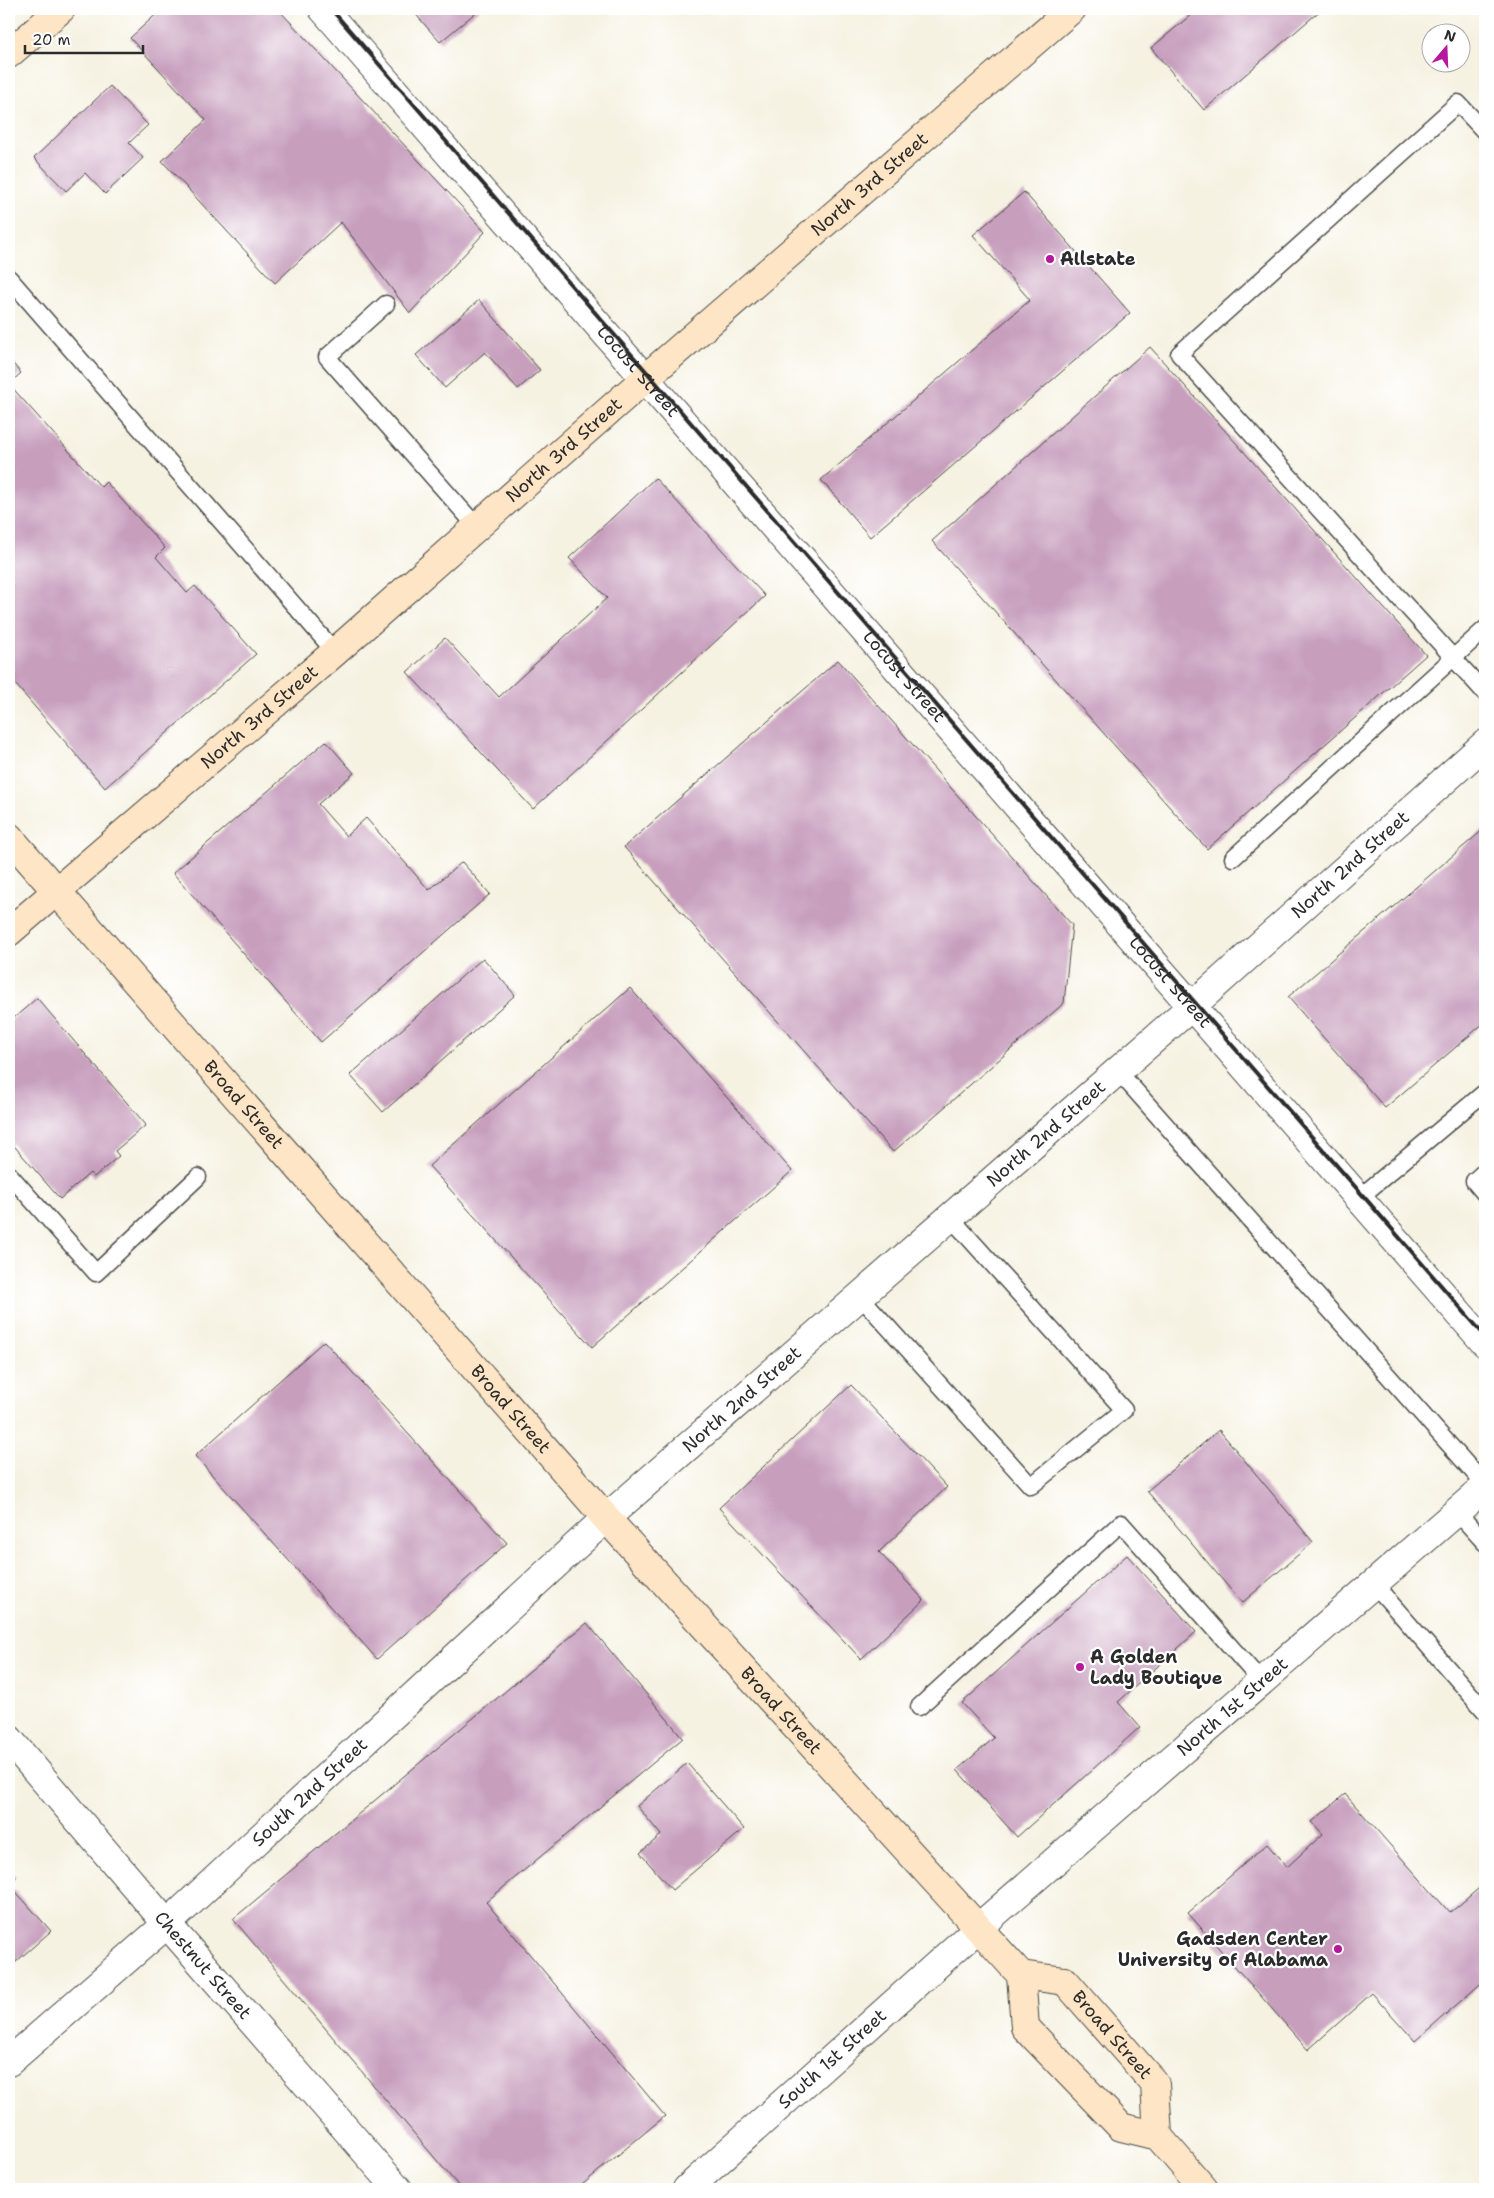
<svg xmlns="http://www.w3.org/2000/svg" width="1494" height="2198" font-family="'Shantell Sans',sans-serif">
  <rect width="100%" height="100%" fill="#fff"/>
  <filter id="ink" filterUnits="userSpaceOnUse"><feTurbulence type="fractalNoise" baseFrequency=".02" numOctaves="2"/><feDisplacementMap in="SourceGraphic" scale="10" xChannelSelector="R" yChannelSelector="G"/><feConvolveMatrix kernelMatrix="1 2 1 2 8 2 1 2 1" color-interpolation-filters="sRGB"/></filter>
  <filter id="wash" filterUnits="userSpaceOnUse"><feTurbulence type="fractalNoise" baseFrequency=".0096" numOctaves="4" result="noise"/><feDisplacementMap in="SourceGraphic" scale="20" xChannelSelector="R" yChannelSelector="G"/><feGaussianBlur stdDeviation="1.12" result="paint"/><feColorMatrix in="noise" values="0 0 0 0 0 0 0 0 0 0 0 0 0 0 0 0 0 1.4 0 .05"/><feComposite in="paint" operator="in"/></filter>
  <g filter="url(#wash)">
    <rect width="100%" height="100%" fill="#f6f2e2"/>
    <g id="blocks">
      <g fill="#c79fbd">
        <path d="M162 9H278L485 232 410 313 341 222 275 283 162 161 206 120 130 38Z"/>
        <path d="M411 9H480L440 42Z"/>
        <path d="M1198 9H1322L1204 110 1151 48Z"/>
        <path d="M110 86 148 125 129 143 143 158 105 194 85 173 66 191 34 158Z"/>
        <path d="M1024 192 1130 313 870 537 821 480 1030 300 973 235Z"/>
        <path d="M479 300 540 370 518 389 485 352 445 388 416 355Z"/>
        <path d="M1150 347 1426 655 1207 849 932 541Z"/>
        <path d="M9 359 21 373 9 384 101 487 106 482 165 548 156 557 187 593 195 586 256 654 105 788 9 677Z"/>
        <path d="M655 478 765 596 533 809 407 672 445 638 499 697 607 598 569 558Z"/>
        <path d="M838 660 1072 925 1064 1003 893 1152 624 847Z"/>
        <path d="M326 741 354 773 318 804 346 836 366 818 429 890 462 862 490 894 321 1042 173 873Z"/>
        <path d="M1485 828V1022L1385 1108 1288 997Z"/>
        <path d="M483 958 515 995 383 1112 350 1075Z"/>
        <path d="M630 988 792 1171 592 1347 429 1166Z"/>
        <path d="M37 998 146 1125 115 1151 119 1156 94 1177 90 1173 60 1199 9 1140V1022Z"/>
        <path d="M324 1341 507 1543 377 1659 195 1456Z"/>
        <path d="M851 1385 947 1487 879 1552 924 1600 861 1659 719 1508Z"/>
        <path d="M1219 1430 1313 1542 1242 1603 1147 1491Z"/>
        <path d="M1127 1555 1196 1632 1118 1702 1140 1727 1017 1837 957 1770 994 1738 962 1703Z"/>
        <path d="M587 1623 683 1738 486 1902 665 2116 577 2189H461L233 1919Z"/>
        <path d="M687 1763 744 1829 672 1890 640 1853 661 1835 637 1806Z"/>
        <path d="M1345 1794 1450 1913 1485 1883V1980L1415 2041 1372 1993 1308 2050 1188 1913 1267 1844 1287 1867 1323 1834 1312 1822Z"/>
        <path d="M9 1869 16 1877 9 1884Z"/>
        <path d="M9 1884 51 1931 9 1968Z"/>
      </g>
    </g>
  </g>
  <g filter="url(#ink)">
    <use href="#blocks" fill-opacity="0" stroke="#494946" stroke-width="1"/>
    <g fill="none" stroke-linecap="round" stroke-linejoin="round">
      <g stroke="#494946" stroke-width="19">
        <g id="lane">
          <path d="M1485 132 1458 103 1179 354 1485 693"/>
          <path d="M9 278 335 652"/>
          <path d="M386 304 327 357 477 527"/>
          <path d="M1233 858 1485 629"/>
          <path d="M1117 1070 1485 1485"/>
          <path d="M1485 1171 1474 1181 1485 1194"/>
          <path d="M9 1174 96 1273 198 1177"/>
          <path d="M1359 1198 1485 1092"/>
          <path d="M860 1296 1031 1486 1124 1410 950 1217"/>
          <path d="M1457 1512 1485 1543"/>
          <path d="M1374 1584 1485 1711"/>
          <path d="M919 1707 1121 1523 1261 1681"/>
        </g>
      </g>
      <g stroke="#494946" stroke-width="30">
        <g id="street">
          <path id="s1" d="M323 9 1485 1343"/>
          <path id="s2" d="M9 1739 167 1924 398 2189"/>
          <path id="s3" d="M9 2062 167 1924 606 1518 1192 1006 1485 744"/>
          <path id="s4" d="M687 2189 978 1928 1485 1487"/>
        </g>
      </g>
      <g stroke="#494946" stroke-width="30">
        <g id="secondary">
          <path d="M9 54 61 9"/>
          <path id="s5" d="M9 837 606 1518 1021 1975 1025 2027 1121 2127 1158 2136 1204 2189"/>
          <path id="s6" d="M9 932 335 652 649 375 1072 9"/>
          <path id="s7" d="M1021 1975 1065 1981 1155 2084 1158 2136"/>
        </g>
      </g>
      <use href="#lane" stroke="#fff" stroke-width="16"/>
      <use href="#street" stroke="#fff" stroke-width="28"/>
      <use href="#secondary" stroke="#fee5c5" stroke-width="28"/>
      <path stroke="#2b2b2b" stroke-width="4" d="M331 9 1485 1336"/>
    </g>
  </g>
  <g fill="#b5179e" stroke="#fff" stroke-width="2">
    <circle cx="1050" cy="259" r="5"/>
    <circle cx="1080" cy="1667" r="5"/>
    <circle cx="1338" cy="1949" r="5"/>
  </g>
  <g text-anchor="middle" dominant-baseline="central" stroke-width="4.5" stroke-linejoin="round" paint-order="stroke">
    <g font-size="18" fill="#2b2b2b" stroke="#fff">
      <text stroke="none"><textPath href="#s6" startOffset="1140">North 3rd Street</textPath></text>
      <text stroke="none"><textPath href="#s1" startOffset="480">Locust Street</textPath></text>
      <text stroke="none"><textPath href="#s6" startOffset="735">North 3rd Street</textPath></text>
      <text stroke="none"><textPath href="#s1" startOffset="885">Locust Street</textPath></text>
      <text stroke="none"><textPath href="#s6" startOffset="330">North 3rd Street</textPath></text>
      <text stroke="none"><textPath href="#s3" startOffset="1798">North 2nd Street</textPath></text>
      <text stroke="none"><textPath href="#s1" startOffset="1290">Locust Street</textPath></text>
      <text stroke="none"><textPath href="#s5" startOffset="356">Broad Street</textPath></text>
      <text stroke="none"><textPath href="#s3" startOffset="1392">North 2nd Street</textPath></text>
      <text stroke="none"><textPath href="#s3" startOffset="988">North 2nd Street</textPath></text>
      <text stroke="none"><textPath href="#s5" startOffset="761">Broad Street</textPath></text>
      <text stroke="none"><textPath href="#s4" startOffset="728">North 1st Street</textPath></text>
      <text stroke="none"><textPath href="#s5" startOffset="1166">Broad Street</textPath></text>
      <text stroke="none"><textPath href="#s3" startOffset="404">South 2nd Street</textPath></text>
      <text stroke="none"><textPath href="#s2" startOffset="298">Chestnut Street</textPath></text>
      <text stroke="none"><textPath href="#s7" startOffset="116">Broad Street</textPath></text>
      <text stroke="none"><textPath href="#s4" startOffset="195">South 1st Street</textPath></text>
    </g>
    <g font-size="18" font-weight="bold" fill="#2b2b2b" stroke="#fff" text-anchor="start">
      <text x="1060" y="259">Allstate</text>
      <text x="1090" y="1657">A Golden<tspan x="1090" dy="21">Lady Boutique</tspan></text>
      <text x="1328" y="1939" text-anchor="end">Gadsden Center<tspan x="1328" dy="21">University of Alabama</tspan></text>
    </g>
  </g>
  <rect width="1494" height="2198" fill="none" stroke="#fff" stroke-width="30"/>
  <g transform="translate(1446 48) rotate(19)"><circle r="24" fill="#ffffff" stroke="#aaaaaa"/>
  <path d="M0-4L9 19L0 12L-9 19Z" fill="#b5179e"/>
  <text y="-8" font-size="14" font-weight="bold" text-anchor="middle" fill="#2b2b2b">N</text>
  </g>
  <path d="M25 45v8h118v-8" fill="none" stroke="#2b2b2b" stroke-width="2.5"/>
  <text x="32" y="45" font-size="15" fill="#2b2b2b" stroke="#ffffff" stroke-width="4" paint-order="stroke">20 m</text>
</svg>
